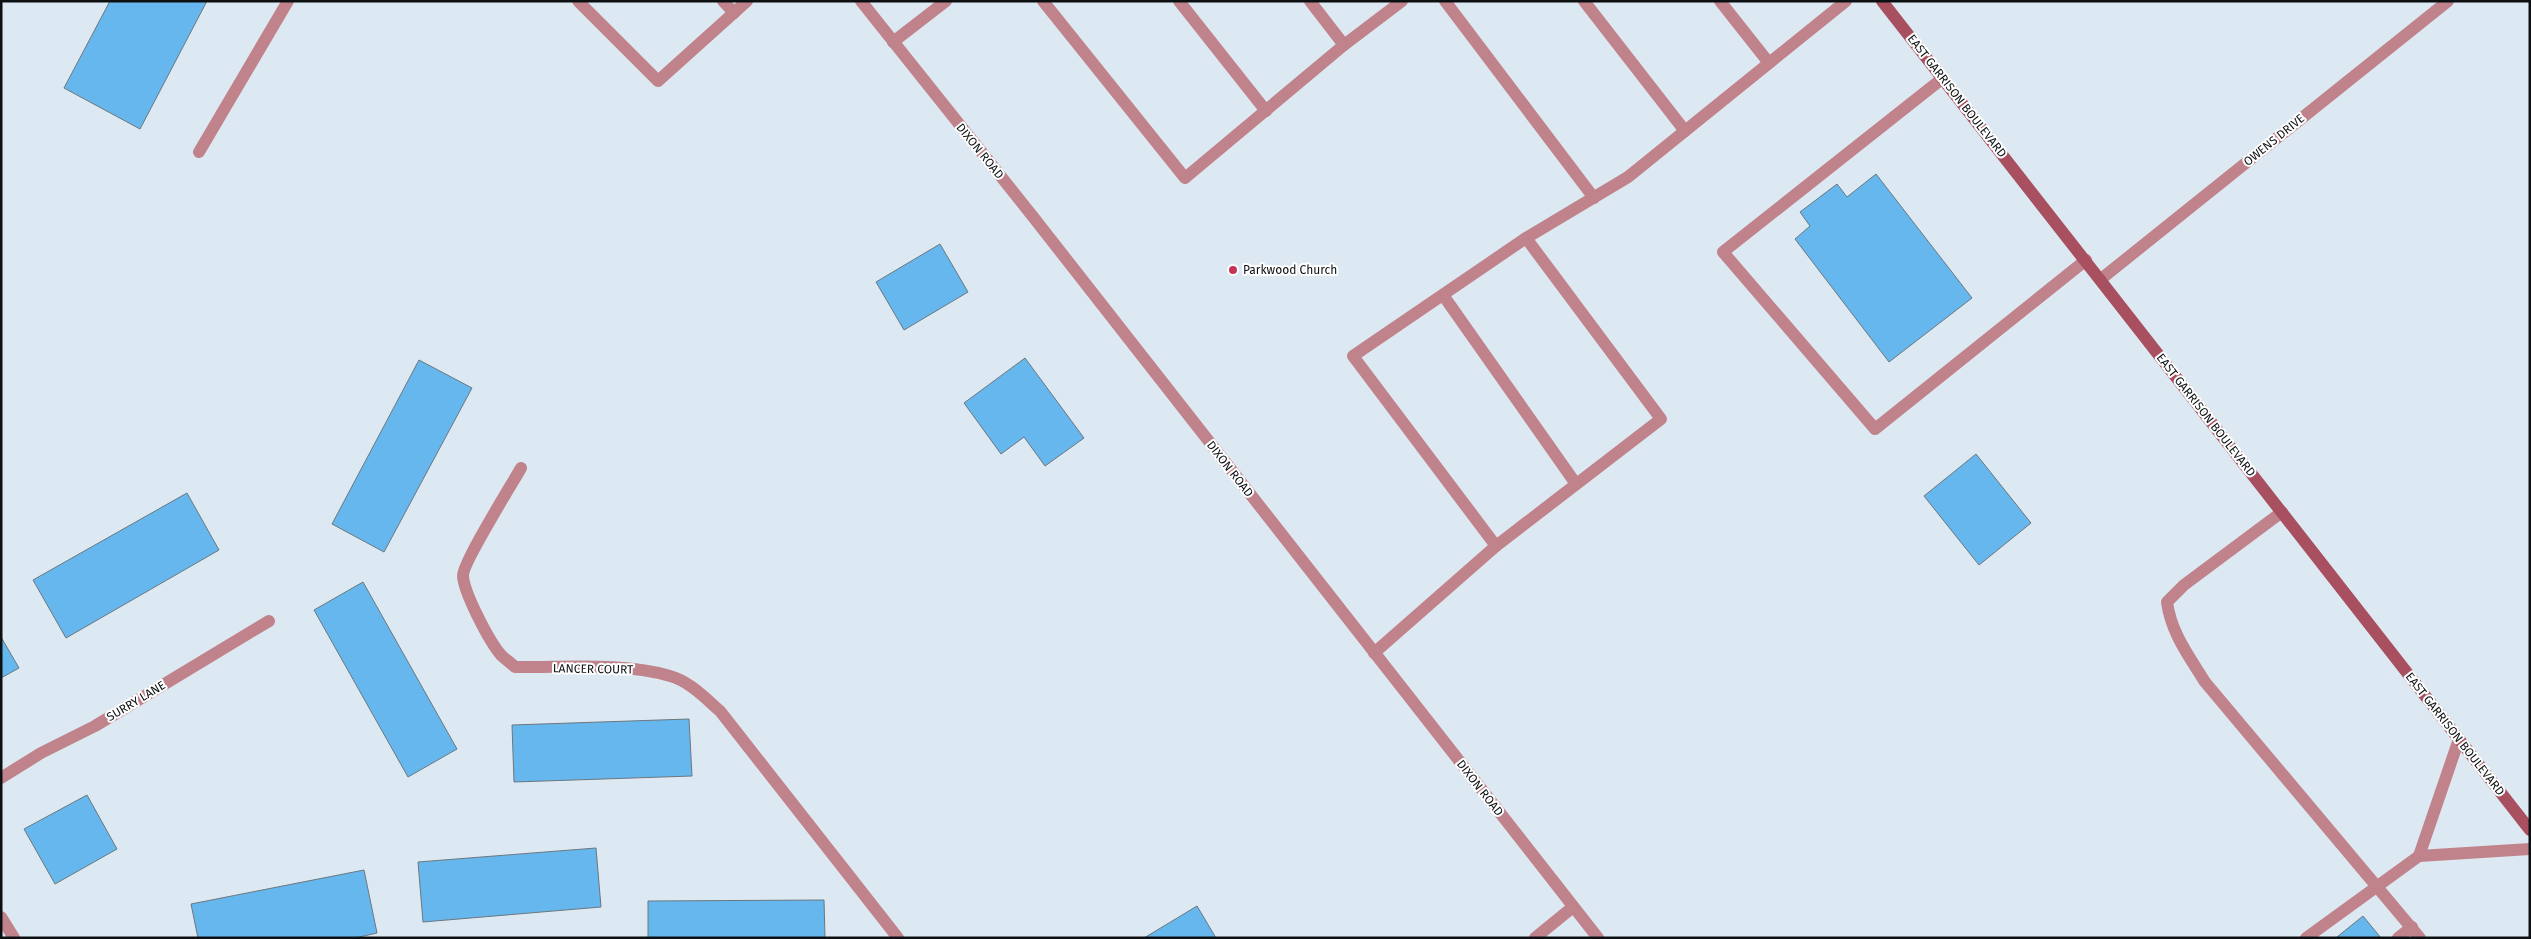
<svg xmlns="http://www.w3.org/2000/svg" width="2531" height="939" font-family="'Fira Sans',sans-serif">
  <rect width="100%" height="100%" fill="#dde9f2"/>
  <g fill="#66b7ed" stroke="#6c777e">
    <path d="M110 1H207L140 129 64 88Z"/>
    <path d="M1876 174 1972 298 1889 362 1795 239 1810 226 1800 212 1837 184 1847 197Z"/>
    <path d="M940 244 968 292 904 330 876 282Z"/>
    <path d="M1025 358 1084 438 1045 466 1024 437 1001 454 964 403Z"/>
    <path d="M419 360 472 388 384 552 332 524Z"/>
    <path d="M1976 454 2031 523 1979 565 1924 496Z"/>
    <path d="M187 493 219 550 66 638 33 580Z"/>
    <path d="M363 582 457 749 408 777 314 610Z"/>
    <path d="M1 637 19 668 1 678Z"/>
    <path d="M689 719 692 776 514 782 512 725Z"/>
    <path d="M87 795 117 849 55 884 24 829Z"/>
    <path d="M596 848 601 907 423 922 418 862Z"/>
    <path d="M364 870 377 933 355 938H198L191 904Z"/>
    <path d="M824 900 825 938H648V901Z"/>
    <path d="M1197 906 1216 938H1144Z"/>
    <path d="M2363 916 2381 938H2337V937Z"/>
  </g>
  <g fill="none" stroke-linecap="round" stroke-linejoin="round">
    <g stroke="#c1838b" stroke-width="12">
      <path d="M578 1 658 81 747 1"/>
      <path d="M723 1 734 13"/>
      <path d="M1043 1 1185 178 1344 45 1402 1"/>
      <path d="M1179 1 1266 111"/>
      <path d="M1310 1 1344 45"/>
      <path d="M1445 1 1594 198"/>
      <path d="M1584 1 1685 131"/>
      <path d="M1720 1 1769 63"/>
      <path d="M893 42 946 1"/>
      <path d="M1943 78 1723 252 1875 429 2086 260"/>
      <path d="M199 152 288 1"/>
      <path d="M1526 238 1661 419 1496 546 1353 356 1526 238 1628 177 1846 1"/>
      <path d="M1443 295 1576 484"/>
      <path d="M2282 512 2184 585 2167 602C2171 633 2189 656 2205 682L2420 938"/>
      <path d="M1374 653 1496 546"/>
      <path d="M2419 856 2459 739"/>
      <path d="M2306 938 2419 856 2530 849"/>
      <path d="M2398 938 2412 927"/>
    </g>
    <g stroke="#c1838b" stroke-width="12">
      <path d="M861 1 1034 218 1598 938"/>
      <path d="M2101 279 2448 1"/>
      <path d="M521 468C512 484 462 564 463 576 464 593 489 641 501 655 505 659 511 663 515 667 564 668 623 662 670 676 689 681 705 698 720 711L898 938"/>
      <path d="M1 778 41 753 95 726 269 621"/>
      <path d="M1 917 14 938"/>
      <path d="M1535 938 1573 907"/>
    </g>
    <path stroke="#a8505f" stroke-width="12" d="M1882 1 2530 830"/>
  </g>
  <circle fill="#c33457" stroke="#fff" stroke-width="2" cx="1233" cy="270" r="5"/>
  <g text-anchor="middle" dominant-baseline="central" stroke-width="4" stroke-linejoin="round" paint-order="stroke">
    <g font-size="12" fill="#0c1013" stroke="#fff">
      <text transform="translate(1957 96) rotate(52)">EAST GARRISON BOULEVARD</text>
      <text transform="translate(2274 140) rotate(-39)">OWENS DRIVE</text>
      <text transform="translate(980 151) rotate(51)">DIXON ROAD</text>
      <text transform="translate(2206 415) rotate(52)">EAST GARRISON BOULEVARD</text>
      <text transform="translate(1230 469) rotate(52)">DIXON ROAD</text>
      <text transform="translate(593 669) rotate(1)">LANCER COURT</text>
      <text transform="translate(136 701) rotate(-31)">SURRY LANE</text>
      <text transform="translate(2455 734) rotate(52)">EAST GARRISON BOULEVARD</text>
      <text transform="translate(1480 788) rotate(52)">DIXON ROAD</text>
    </g>
    <g font-size="12" fill="#0c1013" stroke="#fff" text-anchor="start">
      <text x="1243" y="270">Parkwood Church</text>
    </g>
  </g>
  <rect width="2531" height="939" fill="none" stroke="#0c1013" stroke-width="5"/>
</svg>
